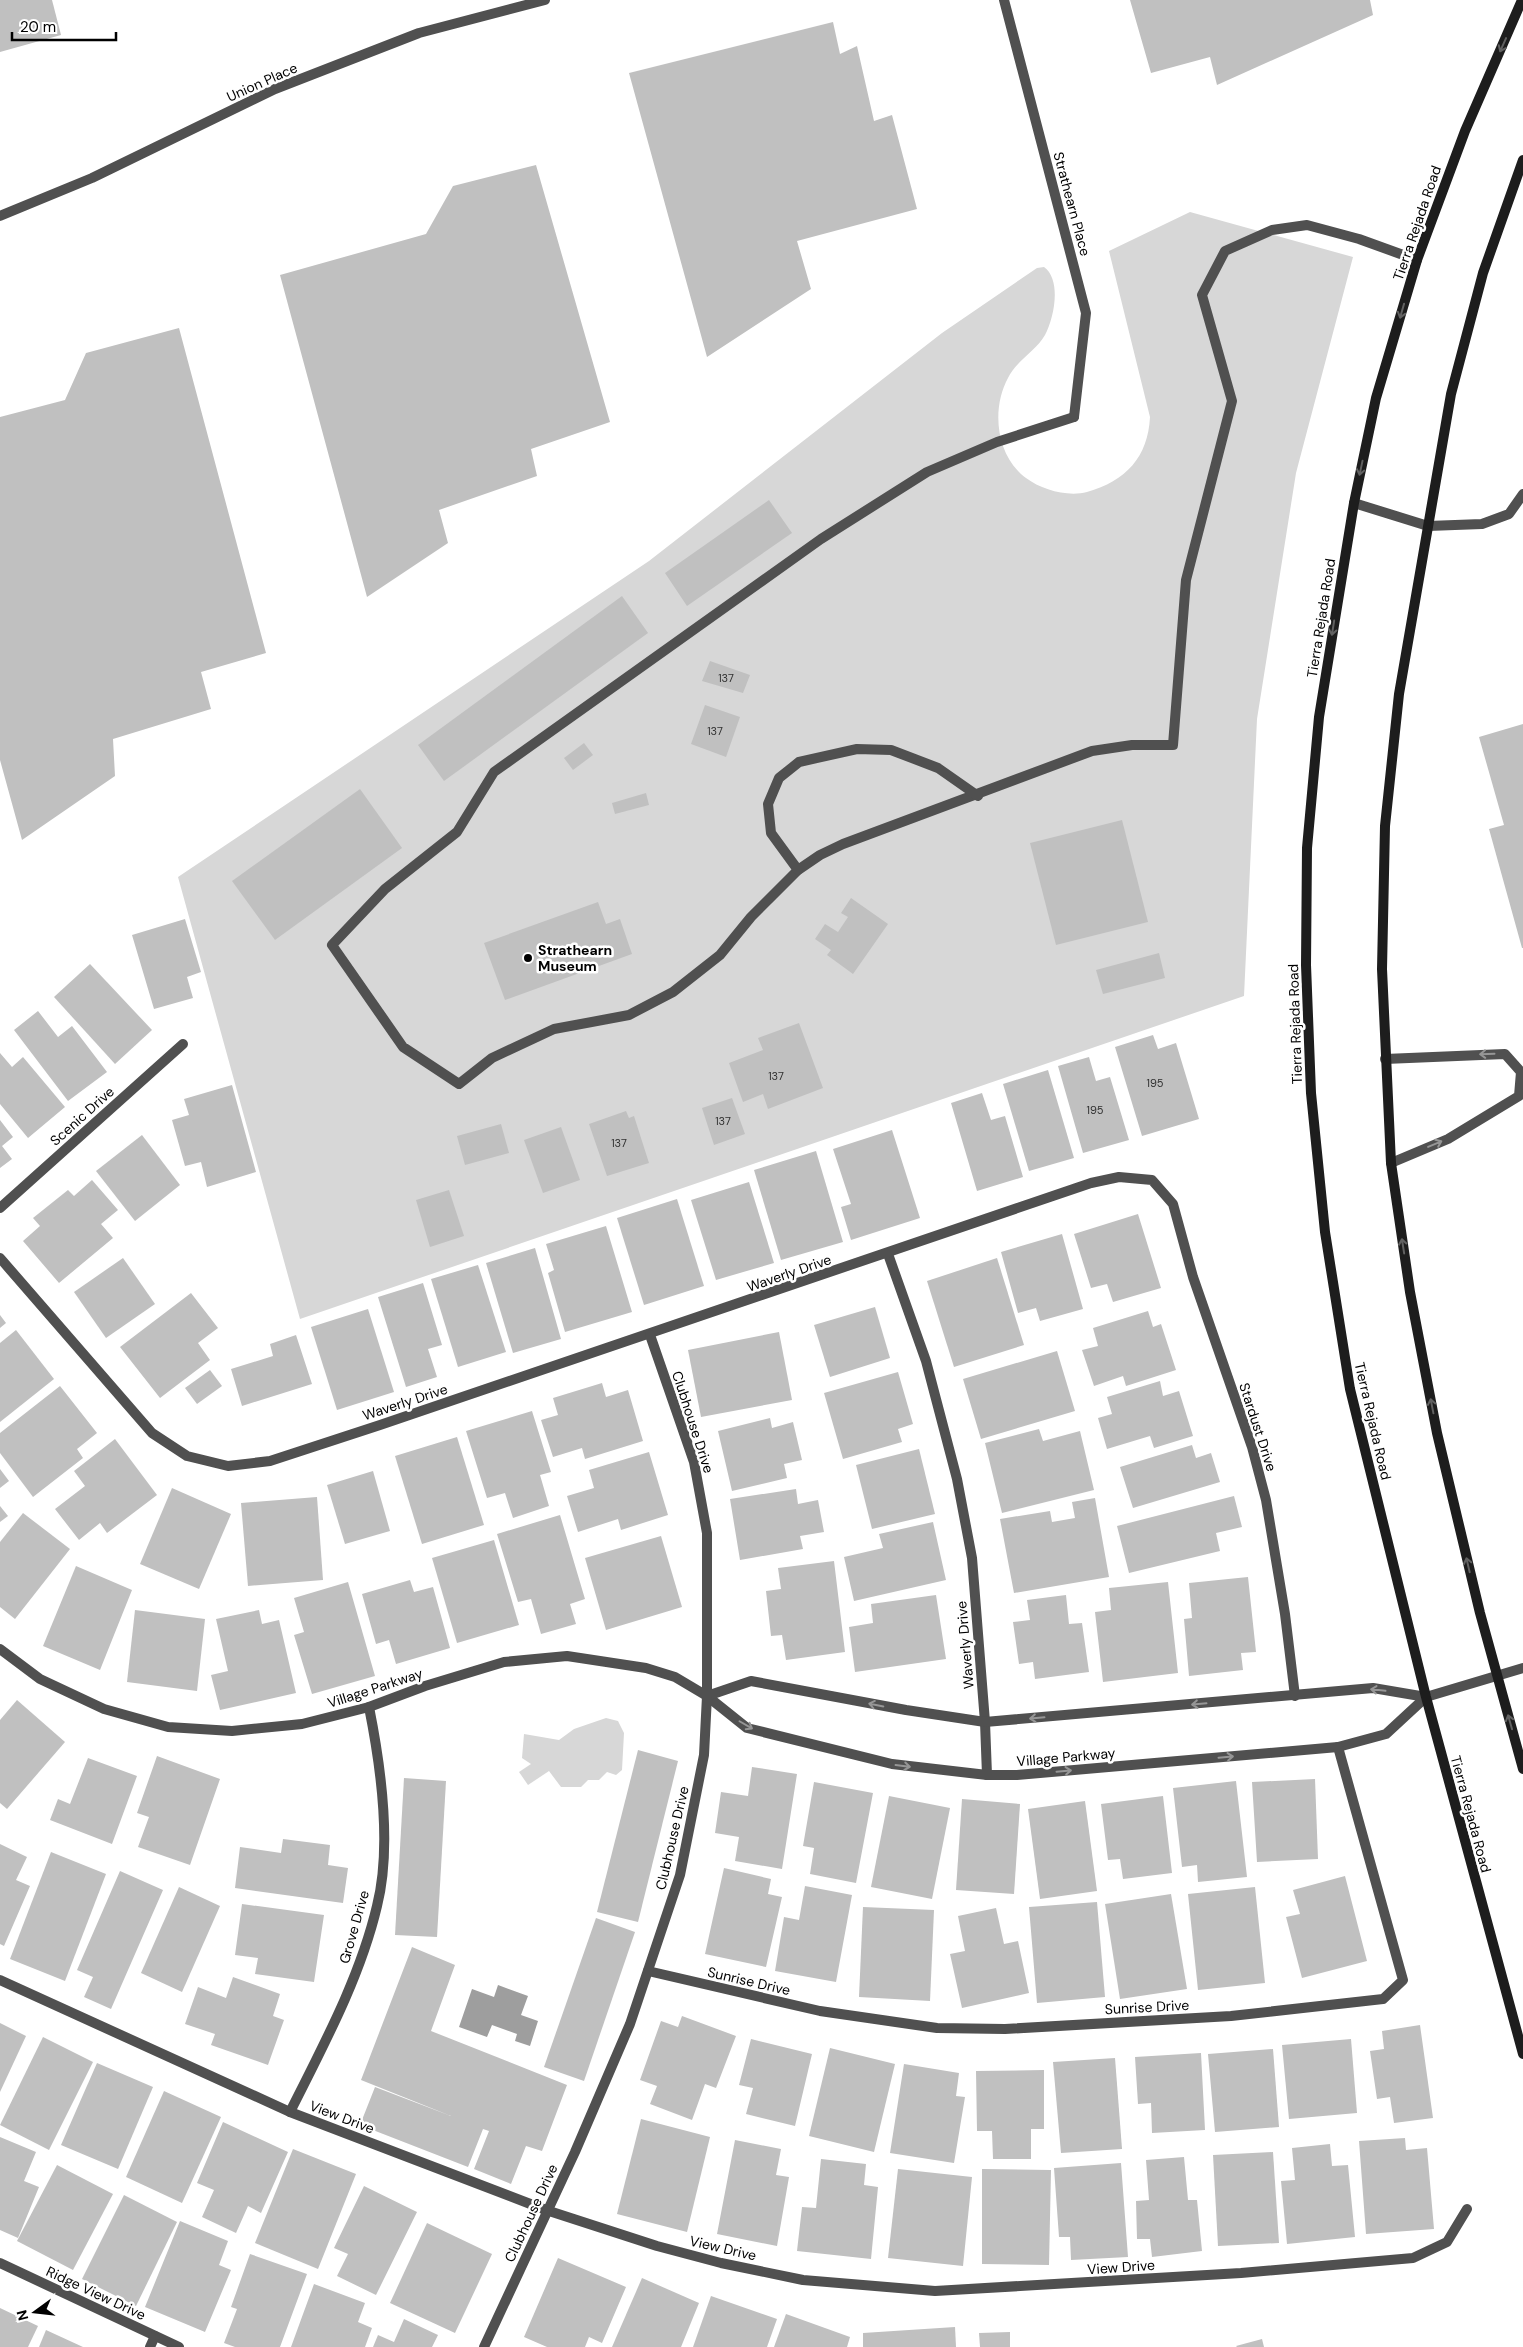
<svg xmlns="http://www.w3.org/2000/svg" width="1523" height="2347" font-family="'DM Sans',sans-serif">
  <rect width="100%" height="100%" fill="#fff"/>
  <g fill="#d7d7d7">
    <path d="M1190 212 1353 257 1296 473 1257 719 1244 996 300 1319 178 877 649 561 942 333 1037 268 1044 267C1062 280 1054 318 1045 335 1036 351 1016 361 1008 378 991 409 996 456 1026 478 1042 490 1068 497 1087 492 1126 481 1148 457 1150 417L1109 251Z"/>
    <path d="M606 1718 618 1721 624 1733 622 1770 616 1775 607 1772 599 1780H588L581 1787H561L549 1771 528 1785 519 1772 531 1764 522 1758 524 1734 559 1740 574 1729Z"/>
  </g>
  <path fill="#9e9e9e" d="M498 1985 528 1996 521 2015 538 2021 530 2046 515 2041 517 2034 492 2025 487 2037 459 2027 472 1989 494 1997Z"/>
  <g fill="#c0c0c0">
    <path d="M0 0H52L61 35 0 52Z"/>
    <path d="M1130 0H1370L1373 15 1217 85 1210 57 1151 73Z"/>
    <path d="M833 22 840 54 857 46 874 121 892 115 917 209 797 241 811 289 707 357 629 73Z"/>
    <path d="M536 165 610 422 531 449 537 476 439 510 448 543 367 597 280 275 426 234 453 186Z"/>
    <path d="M179 328 266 653 201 672 211 709 113 739 115 776 22 840 0 760V417L65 400 86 353Z"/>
    <path d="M769 500 792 533 687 606 665 573Z"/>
    <path d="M622 596 648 633 444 781 418 745Z"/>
    <path d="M710 661 750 675 743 693 702 681Z"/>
    <path d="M705 705 740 717 726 757 691 744Z"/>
    <path d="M1523 724V948H1522L1489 829 1504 825 1479 737Z"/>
    <path d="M584 743 593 755 573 770 564 758Z"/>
    <path d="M360 789 402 848 275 940 232 881Z"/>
    <path d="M646 793 649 805 615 814 612 803Z"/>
    <path d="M1122 820 1148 922 1056 945 1030 843Z"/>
    <path d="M851 898 888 924 853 974 827 955 831 950 815 939 825 924 838 932 848 917 841 913Z"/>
    <path d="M598 902 606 924 620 919 632 954 505 1000 484 943Z"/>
    <path d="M185 919 201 972 187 977 193 998 154 1009 132 935Z"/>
    <path d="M1159 953 1165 978 1103 994 1096 970Z"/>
    <path d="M90 964 152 1030 115 1064 54 997Z"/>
    <path d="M38 1011 58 1037 72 1026 107 1072 68 1101 14 1030Z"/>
    <path d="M799 1023 823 1088 768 1109 763 1094 743 1102 729 1063 763 1050 758 1038Z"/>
    <path d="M1153 1035 1158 1049 1176 1043 1199 1119 1142 1136 1115 1047Z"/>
    <path d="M0 1053 12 1067 23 1057 65 1107 28 1138 0 1104Z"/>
    <path d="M1089 1057 1096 1081 1110 1077 1129 1140 1083 1153 1058 1066Z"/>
    <path d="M1048 1070 1074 1158 1029 1171 1003 1084Z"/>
    <path d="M232 1085 256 1172 207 1187 201 1162 185 1166 172 1120 189 1115 184 1099Z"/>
    <path d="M982 1093 991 1120 1005 1116 1023 1177 977 1191 951 1103Z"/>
    <path d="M732 1098 745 1134 714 1145 702 1108Z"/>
    <path d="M626 1111 629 1118 634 1116 649 1163 607 1176 589 1124Z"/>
    <path d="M0 1120 13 1137 2 1146 12 1159 0 1168Z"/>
    <path d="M501 1124 509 1153 465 1165 457 1136Z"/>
    <path d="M561 1127 580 1180 543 1193 524 1140Z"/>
    <path d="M892 1130 920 1218 851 1240 841 1207 851 1204 833 1149Z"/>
    <path d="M142 1135 180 1185 135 1221 96 1171Z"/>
    <path d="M816 1151 843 1242 781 1260 754 1170Z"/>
    <path d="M92 1180 118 1210 101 1224 113 1238 59 1283 23 1241 40 1226 33 1218 68 1190 74 1196Z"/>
    <path d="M749 1182 774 1263 716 1280 691 1200Z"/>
    <path d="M449 1190 464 1236 430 1247 416 1200Z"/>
    <path d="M677 1199 704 1286 644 1305 617 1218Z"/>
    <path d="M1138 1214 1161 1288 1113 1302 1107 1284 1091 1288 1074 1234Z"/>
    <path d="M606 1226 632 1312 565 1332 548 1273 554 1270 546 1244Z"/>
    <path d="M1062 1234 1083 1309 1040 1321 1036 1308 1018 1313 1001 1252Z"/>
    <path d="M535 1248 561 1339 513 1353 486 1263Z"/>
    <path d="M123 1258 155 1304 106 1338 74 1292Z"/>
    <path d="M997 1258 1024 1345 954 1367 927 1281Z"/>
    <path d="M478 1265 506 1352 458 1367 431 1279Z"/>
    <path d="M423 1283 442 1345 428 1349 437 1377 406 1387 378 1297Z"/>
    <path d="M191 1293 218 1328 198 1343 210 1360 160 1398 120 1347Z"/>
    <path d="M875 1307 890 1358 830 1377 814 1325Z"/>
    <path d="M368 1309 394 1392 337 1410 311 1327Z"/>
    <path d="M1148 1311 1153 1327 1161 1324 1176 1370 1126 1386 1123 1376 1094 1386 1082 1350 1098 1346 1093 1328Z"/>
    <path d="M0 1315 6 1323 0 1328Z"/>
    <path d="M16 1330 54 1379 0 1422V1343Z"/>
    <path d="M779 1332 792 1400 701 1417 688 1350Z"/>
    <path d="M296 1335 312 1384 242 1406 231 1369 273 1356 270 1344Z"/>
    <path d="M1057 1351 1075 1411 981 1439 963 1379Z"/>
    <path d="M210 1370 222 1386 197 1404 185 1388Z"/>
    <path d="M898 1372 913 1424 898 1429 902 1442 843 1459 824 1393Z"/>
    <path d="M1160 1381 1163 1396 1179 1391 1193 1436 1154 1448 1150 1436 1107 1449 1098 1418 1112 1414 1107 1397Z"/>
    <path d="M602 1383 606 1397 628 1390 643 1441 585 1459 582 1448 553 1457 541 1420 558 1415 553 1398Z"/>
    <path d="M60 1386 97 1433 77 1449 83 1458 33 1497 0 1453V1433Z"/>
    <path d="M532 1411 551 1472 540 1475 549 1506 513 1518 505 1493 487 1498 466 1431Z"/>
    <path d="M770 1418 772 1428 793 1422 802 1460 784 1464 787 1478 732 1491 718 1431Z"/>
    <path d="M1039 1429 1043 1441 1080 1431 1094 1490 1002 1513 985 1443Z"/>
    <path d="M457 1437 484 1525 422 1544 395 1456Z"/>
    <path d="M115 1439 157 1495 107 1533 100 1523 79 1540 55 1509 85 1486 74 1471Z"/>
    <path d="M1192 1445 1196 1458 1211 1453 1220 1482 1133 1508 1120 1467Z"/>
    <path d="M919 1449 935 1514 872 1529 856 1465Z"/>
    <path d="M649 1452 668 1515 621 1530 618 1519 578 1532 567 1496 594 1488 589 1470Z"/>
    <path d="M0 1469 9 1481 0 1488Z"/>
    <path d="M373 1471 390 1531 345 1544 327 1485Z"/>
    <path d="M172 1488 231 1514 199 1589 140 1564Z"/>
    <path d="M796 1489 798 1504 818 1500 824 1532 800 1536 803 1549 740 1560 730 1499Z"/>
    <path d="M1234 1496 1242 1527 1216 1533 1220 1551 1129 1573 1117 1526Z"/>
    <path d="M317 1497 323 1580 248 1586 241 1503Z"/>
    <path d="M1095 1498 1109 1577 1014 1593 1000 1519 1050 1511 1052 1522 1075 1518 1072 1502Z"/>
    <path d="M0 1506 8 1516 0 1522Z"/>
    <path d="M23 1513 70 1549 15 1619 0 1607V1542Z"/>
    <path d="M560 1515 585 1599 570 1604 576 1624 541 1634 531 1599 518 1602 497 1534Z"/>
    <path d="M933 1522 946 1580 854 1601 844 1557 883 1548 879 1534Z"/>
    <path d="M661 1536 682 1607 606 1630 585 1558Z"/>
    <path d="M494 1540 519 1625 457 1643 432 1558Z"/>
    <path d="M834 1561 845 1652 786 1660 782 1635 771 1636 766 1591 781 1589 778 1568Z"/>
    <path d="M76 1566 132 1590 100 1670 43 1646Z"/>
    <path d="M1248 1577 1256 1652 1241 1653 1243 1670 1189 1676 1184 1619 1192 1618 1189 1583Z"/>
    <path d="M410 1580 414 1592 433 1587 450 1648 396 1664 389 1640 376 1644 362 1594Z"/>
    <path d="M348 1582 375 1676 312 1694 294 1635 304 1632 294 1598Z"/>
    <path d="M1168 1582 1178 1673 1103 1682 1095 1612 1111 1610 1109 1588Z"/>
    <path d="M936 1595 946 1659 855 1672 849 1627 873 1623 871 1604Z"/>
    <path d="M1066 1595 1069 1624 1082 1623 1089 1672 1035 1679 1033 1662 1019 1664 1013 1622 1030 1620 1027 1600Z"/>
    <path d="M135 1610 205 1619 197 1691 127 1682Z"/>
    <path d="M259 1610 262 1624 279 1620 296 1693 220 1710 211 1675 228 1671 216 1619Z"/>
    <path d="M17 1700 65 1742 7 1809 0 1803V1720Z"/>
    <path d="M638 1750 678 1761 638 1922 597 1912Z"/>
    <path d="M157 1756 220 1779 190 1865 138 1847 149 1817 137 1813Z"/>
    <path d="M88 1758 137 1776 112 1844 50 1820 58 1799 70 1804Z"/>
    <path d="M752 1767 797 1774 782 1869 735 1861 739 1837 715 1833 721 1792 748 1796Z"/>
    <path d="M404 1778 446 1781 437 1937 395 1935Z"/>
    <path d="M1315 1779 1318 1859 1257 1862 1252 1782Z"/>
    <path d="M1236 1781 1247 1877 1198 1882 1197 1865 1182 1867 1173 1788Z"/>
    <path d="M814 1782 873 1793 856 1883 810 1874 814 1848 803 1846Z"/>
    <path d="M889 1796 950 1808 932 1899 871 1887Z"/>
    <path d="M1163 1796 1172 1873 1123 1879 1120 1859 1108 1860 1101 1804Z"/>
    <path d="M962 1799 1020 1804 1014 1894 956 1890Z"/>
    <path d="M1085 1801 1097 1891 1040 1899 1028 1809Z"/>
    <path d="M283 1839 330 1845 328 1865 348 1868 343 1903 235 1888 240 1847 281 1853Z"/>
    <path d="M0 1844 27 1857 16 1880 30 1886 4 1946 0 1944Z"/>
    <path d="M51 1852 106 1874 65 1981 10 1959Z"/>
    <path d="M724 1868 771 1879 768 1894 782 1897 766 1967 705 1954Z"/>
    <path d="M120 1871 163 1890 111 2009 84 1997 93 1977 77 1970Z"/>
    <path d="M1345 1876 1367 1961 1302 1978 1286 1917 1300 1914 1293 1890Z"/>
    <path d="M805 1886 852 1895 836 1982 775 1971 784 1917 799 1920Z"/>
    <path d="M179 1887 220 1906 182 1992 141 1973Z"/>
    <path d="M1255 1887 1265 1983 1198 1990 1188 1894Z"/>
    <path d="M1171 1894 1187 1989 1120 1999 1105 1904Z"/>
    <path d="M1097 1902 1105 1997 1037 2003 1029 1907Z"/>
    <path d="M242 1904 324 1915 314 1982 255 1974 258 1958 235 1955Z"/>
    <path d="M863 1907 934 1910 930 2001 859 1997Z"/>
    <path d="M996 1908 1004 1944 1018 1941 1029 1993 962 2008 950 1954 965 1951 958 1916Z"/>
    <path d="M596 1918 635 1932 584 2081 544 2067Z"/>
    <path d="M412 1947 455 1965 431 2031 567 2085 542 2151 526 2146 511 2184 474 2169 489 2131 483 2129 468 2167 360 2125 375 2087 451 2116 361 2080Z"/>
    <path d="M233 1977 280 1994 273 2016 284 2020 268 2065 211 2045 215 2034 185 2024 198 1987 226 1998Z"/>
    <path d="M682 2016 736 2036 716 2088 705 2084 692 2120 650 2104 657 2086 640 2080 661 2021 678 2027Z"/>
    <path d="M0 2023 26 2036 0 2092Z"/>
    <path d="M1420 2025 1433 2118 1394 2123 1390 2097 1377 2099 1370 2051 1384 2049 1382 2031Z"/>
    <path d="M43 2037 93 2062 49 2150 0 2125Z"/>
    <path d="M751 2039 812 2054 795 2126 746 2114 753 2088 739 2085Z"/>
    <path d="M1351 2039 1357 2113 1289 2119 1282 2045Z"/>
    <path d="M830 2048 895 2064 874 2152 809 2136Z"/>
    <path d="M1273 2049 1279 2127 1215 2132 1208 2054Z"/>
    <path d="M1201 2053 1205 2130 1152 2133 1151 2103 1138 2104 1135 2057Z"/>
    <path d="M1115 2058 1122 2149 1061 2153 1053 2062Z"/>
    <path d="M97 2063 153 2087 118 2169 61 2145Z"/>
    <path d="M904 2064 959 2073 956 2096 965 2097 954 2163 890 2153Z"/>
    <path d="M1044 2070V2129H1031V2159H993L992 2131H977L976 2071Z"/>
    <path d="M164 2091 221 2117 182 2203 126 2177Z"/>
    <path d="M641 2119 710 2137 687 2232 617 2214Z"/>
    <path d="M223 2122 288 2152 261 2213 248 2206 236 2233 202 2217 214 2190 197 2183Z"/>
    <path d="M0 2137 36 2152 24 2181 39 2187 18 2238 0 2230Z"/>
    <path d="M1405 2138 1406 2150 1427 2148 1434 2229 1366 2234 1359 2141Z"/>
    <path d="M735 2140 781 2149 776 2175 789 2177 777 2246 717 2234Z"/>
    <path d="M1330 2144 1332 2166 1348 2165 1355 2237 1287 2244 1281 2181 1295 2180 1292 2148Z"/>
    <path d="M293 2149 356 2174 318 2269 255 2243Z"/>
    <path d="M1273 2152 1279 2243 1218 2246 1213 2155Z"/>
    <path d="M1184 2157 1188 2200H1197L1202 2251 1152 2257 1150 2239H1137L1136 2201 1149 2200 1146 2160Z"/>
    <path d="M821 2159 866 2164 864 2185 878 2187 871 2259 797 2251 802 2207 816 2208Z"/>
    <path d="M1121 2163 1128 2257 1071 2260 1070 2237H1059L1054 2168Z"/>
    <path d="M57 2165 113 2194 73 2270 17 2241Z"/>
    <path d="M898 2169 972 2177 963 2266 888 2258Z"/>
    <path d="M982 2169 1051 2170 1049 2265 982 2264Z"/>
    <path d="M364 2186 417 2212 376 2295 337 2276 348 2254 334 2248Z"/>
    <path d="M124 2195 177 2222 136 2306 82 2279Z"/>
    <path d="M180 2221 228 2241 219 2265 231 2270 205 2332 145 2307Z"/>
    <path d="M427 2223 492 2254 455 2333 390 2303Z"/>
    <path d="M250 2254 307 2274 280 2347H235L224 2343 237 2309 231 2307Z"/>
    <path d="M558 2258 626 2287 602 2343 589 2337 585 2347H547L524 2337Z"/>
    <path d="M642 2278 699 2303 681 2347H612Z"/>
    <path d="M314 2284 365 2303 358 2322 372 2328 365 2347H291Z"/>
    <path d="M711 2296 777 2319 767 2347H693Z"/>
    <path d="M0 2308 38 2326 28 2347H0Z"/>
    <path d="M786 2314 850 2337 847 2347H774Z"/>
    <path d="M404 2319 438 2335 432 2347H373L378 2335 394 2342Z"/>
    <path d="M955 2327 956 2347H863V2333Z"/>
    <path d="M46 2330 83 2347H39Z"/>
    <path d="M1010 2332V2347H980L979 2333Z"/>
    <path d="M1262 2339 1264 2347H1237L1236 2346Z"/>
  </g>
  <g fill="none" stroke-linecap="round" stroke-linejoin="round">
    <g stroke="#505050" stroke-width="10">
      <path d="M1074 417 997 442 927 472 821 539 494 772 457 832 385 889 332 945 403 1047 459 1084 492 1058 554 1029 629 1015 673 992 720 955 751 917 798 870 820 855 843 844 1092 751 1132 745H1173L1186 580 1232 401 1202 295 1225 251 1272 230 1307 225 1359 239 1417 260"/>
      <path d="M1354 503 1428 526 1482 524 1509 514 1523 494"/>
      <path d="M798 870 771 833 768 804 779 778 799 762 857 749 891 750 938 768 978 796"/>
      <path d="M1385 1059 1505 1054 1521 1072 1519 1096 1448 1139 1391 1163"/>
    </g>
    <g stroke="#505050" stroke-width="10">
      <path d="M1004 0 1086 313 1074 417"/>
      <path d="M0 216 92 178 275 89 419 33 545 0"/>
      <path d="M0 1208 183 1044"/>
      <path d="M888 1254 926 1361 957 1479 972 1558 985 1722 987 1775"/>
      <path d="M0 1258 152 1433 187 1456 228 1466 270 1461 380 1425 1091 1183 1119 1177 1152 1180 1173 1204 1193 1277 1252 1447 1266 1500 1285 1614 1295 1696"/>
      <path d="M0 1649 40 1679 104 1709 168 1727 232 1731 302 1724 369 1707 425 1686 504 1662 567 1656 646 1668 675 1677 707 1696 747 1728 892 1764 987 1775H1017L1338 1747 1386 1734 1426 1697"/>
      <path d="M707 1696 751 1681 906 1710 985 1722 1373 1688 1426 1697 1523 1668"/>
      <path d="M648 1971 820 2011 937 2028 1005 2029 1231 2016 1383 1999 1403 1980 1338 1747"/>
      <path d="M0 1980 290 2112 546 2210 657 2246 721 2263 803 2280 935 2291 1241 2273 1413 2258 1447 2242 1467 2209"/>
      <path d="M290 2112C323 2046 360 1978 377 1906 392 1847 381 1767 369 1707"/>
      <path d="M0 2263 179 2347"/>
      <path d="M150 2347 155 2336"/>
      <path d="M484 2347 575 2152 630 2024 680 1875 704 1755 707 1696V1533L694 1462 650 1335"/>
    </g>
    <g stroke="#1d1d1d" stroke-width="10">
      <path d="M1522 0 1465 131 1417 260 1376 398 1354 503 1319 717 1307 848 1306 965 1311 1093 1325 1232 1350 1389 1426 1697 1523 2054"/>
      <path d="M1523 160 1483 273 1451 394 1399 694 1385 826 1382 969 1391 1163 1410 1292 1437 1433 1480 1613 1523 1769"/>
    </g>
  </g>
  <defs><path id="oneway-shaft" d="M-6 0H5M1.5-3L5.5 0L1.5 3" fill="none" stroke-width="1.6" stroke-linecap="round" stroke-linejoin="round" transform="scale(1.25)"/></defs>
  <g stroke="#616161">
    <use href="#oneway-shaft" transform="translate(1503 45) rotate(114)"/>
    <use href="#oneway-shaft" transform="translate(1402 311) rotate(106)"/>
    <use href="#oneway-shaft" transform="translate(1361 468) rotate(102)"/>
    <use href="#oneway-shaft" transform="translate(1333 628) rotate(99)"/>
    <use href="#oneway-shaft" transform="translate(1403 1246) rotate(-99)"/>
    <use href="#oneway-shaft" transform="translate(1432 1406) rotate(-101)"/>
    <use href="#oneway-shaft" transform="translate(1468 1565) rotate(-103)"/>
    <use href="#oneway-shaft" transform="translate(1510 1722) rotate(-106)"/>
  </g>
  <g stroke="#969696">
    <use href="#oneway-shaft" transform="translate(1487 1054) rotate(178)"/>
    <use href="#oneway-shaft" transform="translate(1435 1144) rotate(-23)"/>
    <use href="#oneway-shaft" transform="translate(1378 1690) rotate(-174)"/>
    <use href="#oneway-shaft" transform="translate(1199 1704) rotate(175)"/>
    <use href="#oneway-shaft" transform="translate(876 1705) rotate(-169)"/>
    <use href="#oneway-shaft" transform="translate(1037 1718) rotate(175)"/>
    <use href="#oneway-shaft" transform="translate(746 1725) rotate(30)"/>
    <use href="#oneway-shaft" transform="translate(1226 1757) rotate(-5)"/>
    <use href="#oneway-shaft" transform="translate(903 1766) rotate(7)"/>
    <use href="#oneway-shaft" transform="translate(1064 1771) rotate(-5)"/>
  </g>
  <circle fill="#000" stroke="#fff" stroke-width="2" cx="528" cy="958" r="5"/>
  <g text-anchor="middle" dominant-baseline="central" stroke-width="5" stroke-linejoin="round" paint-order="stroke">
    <g font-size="11" fill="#303030">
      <text x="726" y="678">137</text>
      <text x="715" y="731">137</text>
      <text x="776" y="1076">137</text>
      <text x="1155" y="1083">195</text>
      <text x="1095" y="1110">195</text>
      <text x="723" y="1121">137</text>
      <text x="619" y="1143">137</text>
    </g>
    <g font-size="14" fill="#000" stroke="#fff">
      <text transform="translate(262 82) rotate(-24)">Union Place</text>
      <text transform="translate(1072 204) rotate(75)">Strathearn Place</text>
      <text transform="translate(1417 223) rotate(-71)">Tierra Rejada Road</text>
      <text transform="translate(1321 618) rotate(-81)">Tierra Rejada Road</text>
      <text transform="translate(1295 1024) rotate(-92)">Tierra Rejada Road</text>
      <text transform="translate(82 1116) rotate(-42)">Scenic Drive</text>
      <text transform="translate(789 1273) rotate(-19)">Waverly Drive</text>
      <text transform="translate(405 1402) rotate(-18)">Waverly Drive</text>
      <text transform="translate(1373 1421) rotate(77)">Tierra Rejada Road</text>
      <text transform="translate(693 1422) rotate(72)">Clubhouse Drive</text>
      <text transform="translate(1258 1427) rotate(72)">Stardust Drive</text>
      <text transform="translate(965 1645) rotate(-95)">Waverly Drive</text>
      <text transform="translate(375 1688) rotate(-18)">Village Parkway</text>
      <text transform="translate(1066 1757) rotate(-5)">Village Parkway</text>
      <text transform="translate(1471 1814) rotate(75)">Tierra Rejada Road</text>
      <text transform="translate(672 1838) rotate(-77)">Clubhouse Drive</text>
      <text transform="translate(354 1927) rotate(-74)">Grove Drive</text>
      <text transform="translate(749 1981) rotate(13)">Sunrise Drive</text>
      <text transform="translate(1147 2007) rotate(-3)">Sunrise Drive</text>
      <text transform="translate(342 2117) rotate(21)">View Drive</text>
      <text transform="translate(531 2213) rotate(-65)">Clubhouse Drive</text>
      <text transform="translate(723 2248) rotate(13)">View Drive</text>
      <text transform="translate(1121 2267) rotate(-4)">View Drive</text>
      <text transform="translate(96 2293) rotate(25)">Ridge View Drive</text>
    </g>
    <g font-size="14" font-weight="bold" fill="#000" stroke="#fff" text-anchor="start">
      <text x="538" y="950">Strathearn<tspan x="538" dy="16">Museum</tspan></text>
    </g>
  </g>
  <g transform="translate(35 2312) rotate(255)" stroke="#ffffff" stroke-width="4" paint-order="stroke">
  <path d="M0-4L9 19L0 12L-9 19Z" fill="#000000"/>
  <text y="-8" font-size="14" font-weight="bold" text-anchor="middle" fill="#000000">N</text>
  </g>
  <path d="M12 32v8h104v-8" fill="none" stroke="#000000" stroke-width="2.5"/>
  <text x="20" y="32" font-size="15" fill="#000000" stroke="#ffffff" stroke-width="4" paint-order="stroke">20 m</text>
</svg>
